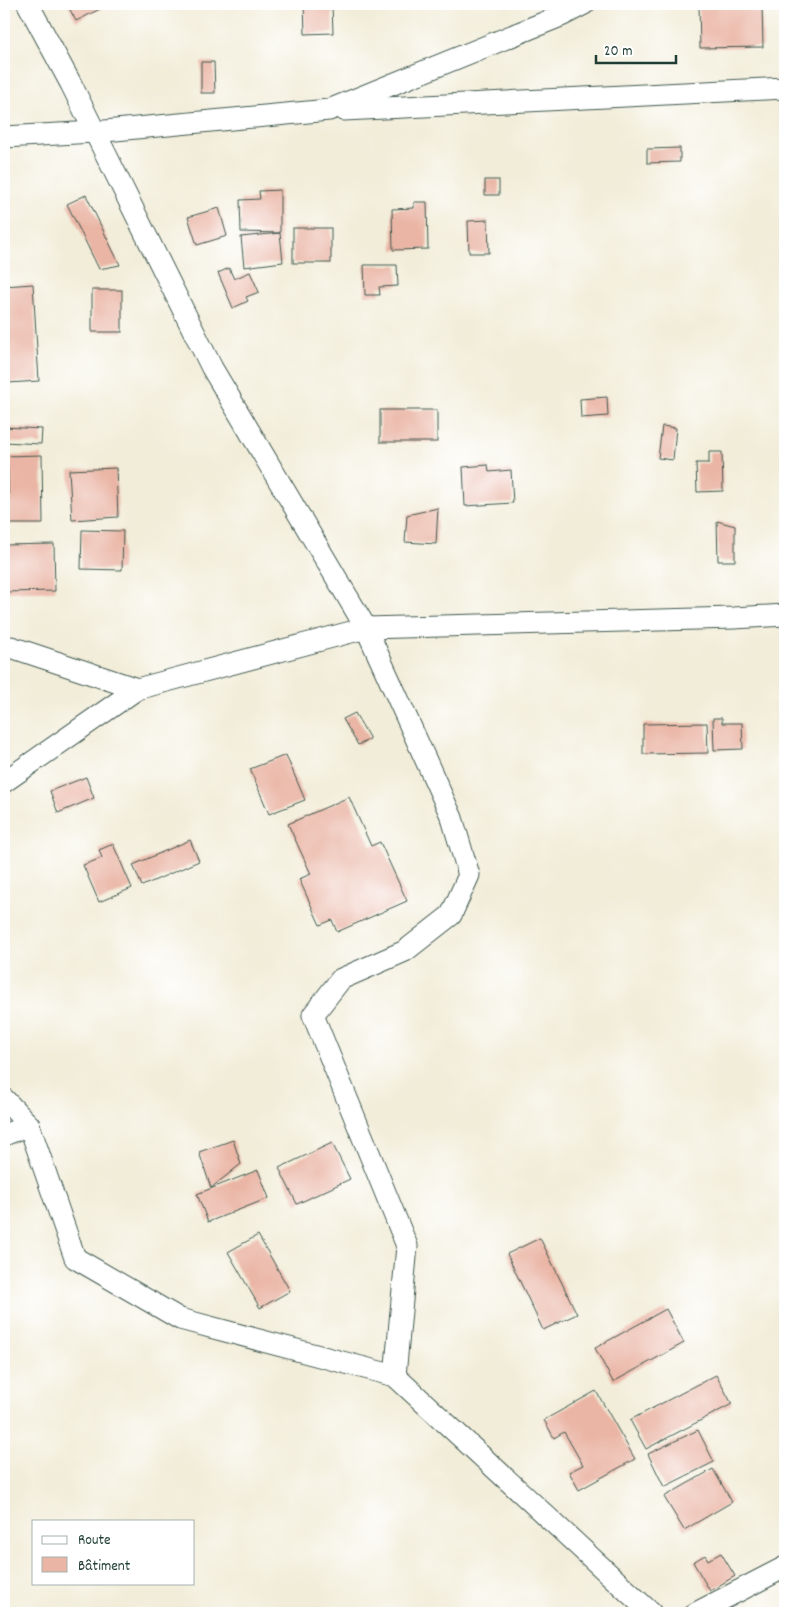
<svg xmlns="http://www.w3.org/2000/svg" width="789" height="1617" font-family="Dekko,sans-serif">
  <rect width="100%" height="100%" fill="#fff"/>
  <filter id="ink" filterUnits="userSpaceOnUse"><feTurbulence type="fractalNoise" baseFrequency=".02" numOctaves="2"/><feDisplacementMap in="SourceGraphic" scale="10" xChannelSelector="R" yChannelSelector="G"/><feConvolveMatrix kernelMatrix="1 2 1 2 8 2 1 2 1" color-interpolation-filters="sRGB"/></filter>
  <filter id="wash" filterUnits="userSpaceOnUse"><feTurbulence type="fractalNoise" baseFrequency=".0096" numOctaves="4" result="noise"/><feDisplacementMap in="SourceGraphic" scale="20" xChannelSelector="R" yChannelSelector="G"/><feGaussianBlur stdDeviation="1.12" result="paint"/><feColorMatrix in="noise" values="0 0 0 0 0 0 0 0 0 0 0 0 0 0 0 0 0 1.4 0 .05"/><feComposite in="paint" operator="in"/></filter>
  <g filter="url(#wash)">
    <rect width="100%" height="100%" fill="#f2edd9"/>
    <g id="blocks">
      <g fill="#eab5a5">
        <path d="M67 4H100L102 8 76 21Z"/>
        <path d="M304 4H332L333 33 305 34Z"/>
        <path d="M699 4H762L763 47 700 48Z"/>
        <path d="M201 62H214L215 93H201Z"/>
        <path d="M680 148V162L647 163V149Z"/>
        <rect x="485" y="180" width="14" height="15"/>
        <path d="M280 190V233L241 232 240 200 260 199 259 191Z"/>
        <path d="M86 195 120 265 99 269 67 204Z"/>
        <path d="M414 202H427L428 249 393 250 392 209 414 208Z"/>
        <path d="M219 208 227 236 197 245 188 217Z"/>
        <path d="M488 220 489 253H469L468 221Z"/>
        <rect x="293" y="228" width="38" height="35"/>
        <path d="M280 233 283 262 244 267 241 237Z"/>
        <path d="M364 265H397L398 286 379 287 380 295H365Z"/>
        <path d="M229 268 234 279 250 272 259 292 246 297 248 301 233 308 218 273Z"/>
        <path d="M33 284 39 381 8 383 4 315V286Z"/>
        <rect x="92" y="290" width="30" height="42"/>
        <path d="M607 397 608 416 581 418 580 399Z"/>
        <rect x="380" y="410" width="57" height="32"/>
        <path d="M662 426 676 428 673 460 658 458Z"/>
        <path d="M4 427 42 429 41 444 4 442Z"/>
        <path d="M709 452H722L723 491 697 492 696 463H709Z"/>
        <path d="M42 455 43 524H6L4 520V514L9 509 8 470 4 469V456Z"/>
        <path d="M488 465 489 472 511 470 513 503 465 506 463 467Z"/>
        <path d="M116 468 118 517 72 520 69 470Z"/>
        <path d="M438 508 436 544 405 542 407 515Z"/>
        <path d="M717 521 735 526V561H718Z"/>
        <path d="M82 530 123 531 122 570 81 569Z"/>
        <path d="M54 544 55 591 4 592V545Z"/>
        <path d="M355 713 370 739 358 745 343 719Z"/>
        <path d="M713 718H722V723H742L743 749 714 750Z"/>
        <path d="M707 723 708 753 643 754V724Z"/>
        <path d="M286 755 305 800 269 814 250 769Z"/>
        <path d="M86 777 94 798 58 813 50 791Z"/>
        <path d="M349 797 371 846 380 842 407 901 337 932 332 920 320 925 299 879 311 874 288 824Z"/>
        <path d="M190 840 199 861 142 886 133 865Z"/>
        <path d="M113 844 132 888 99 902 83 865 102 858 99 850Z"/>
        <path d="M233 1140 241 1164 211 1188 199 1152Z"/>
        <path d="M332 1143 350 1179 297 1204 279 1168Z"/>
        <path d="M258 1170 269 1198 208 1222 197 1194Z"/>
        <path d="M258 1235 290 1291 260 1308 228 1252Z"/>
        <path d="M540 1238 577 1314 543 1330 507 1254Z"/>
        <path d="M666 1309 684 1343 613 1382 595 1348Z"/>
        <path d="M716 1375 732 1404 646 1449 630 1420Z"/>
        <path d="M596 1391 635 1459 579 1490 569 1472 583 1465 564 1432 554 1438 544 1420Z"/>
        <path d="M698 1430 714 1462 664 1487 648 1454Z"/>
        <path d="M713 1469 732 1502 684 1530 664 1497Z"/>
        <path d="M721 1553 735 1576 710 1591 693 1562 705 1555 708 1560Z"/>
      </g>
    </g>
  </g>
  <g filter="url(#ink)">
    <use href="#blocks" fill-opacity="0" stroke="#3f574d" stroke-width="1"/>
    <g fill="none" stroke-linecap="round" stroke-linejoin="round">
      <g stroke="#3f574d" stroke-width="23">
        <g id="street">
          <path d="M28 4 71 84 212 368 366 628 452 818 469 875 451 915 405 951 341 979 313 1015 407 1246 395 1376"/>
          <path d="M344 110 785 88"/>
          <path d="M4 137 94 132 329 110 563 15 584 4"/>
          <path d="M4 647H11L137 689 366 628 734 618 785 615"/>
          <path d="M4 782 137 689"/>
          <path d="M4 1099 29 1125 4 1135"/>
          <path d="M29 1125 75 1258 180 1319 395 1376 651 1613"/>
          <path d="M696 1613 785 1567"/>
        </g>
      </g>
      <use href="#street" stroke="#fff" stroke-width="21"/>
    </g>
  </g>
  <rect width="789" height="1617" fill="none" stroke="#fff" stroke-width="20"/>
  <rect x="32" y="1520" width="162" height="65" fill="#ffffff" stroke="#a5b1ae"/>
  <rect x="42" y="1536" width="25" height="8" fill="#ffffff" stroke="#a5b1ae"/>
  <text x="78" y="1544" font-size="15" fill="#1f3d34">Route</text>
  <rect x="42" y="1557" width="25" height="15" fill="#eab5a5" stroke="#a5b1ae"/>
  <text x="78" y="1570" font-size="15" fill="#1f3d34">Bâtiment</text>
  <path d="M596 55v8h80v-8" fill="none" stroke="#1f3d34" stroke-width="2.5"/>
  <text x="604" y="55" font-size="15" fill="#1f3d34" stroke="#ffffff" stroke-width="4" paint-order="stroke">20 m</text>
</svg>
